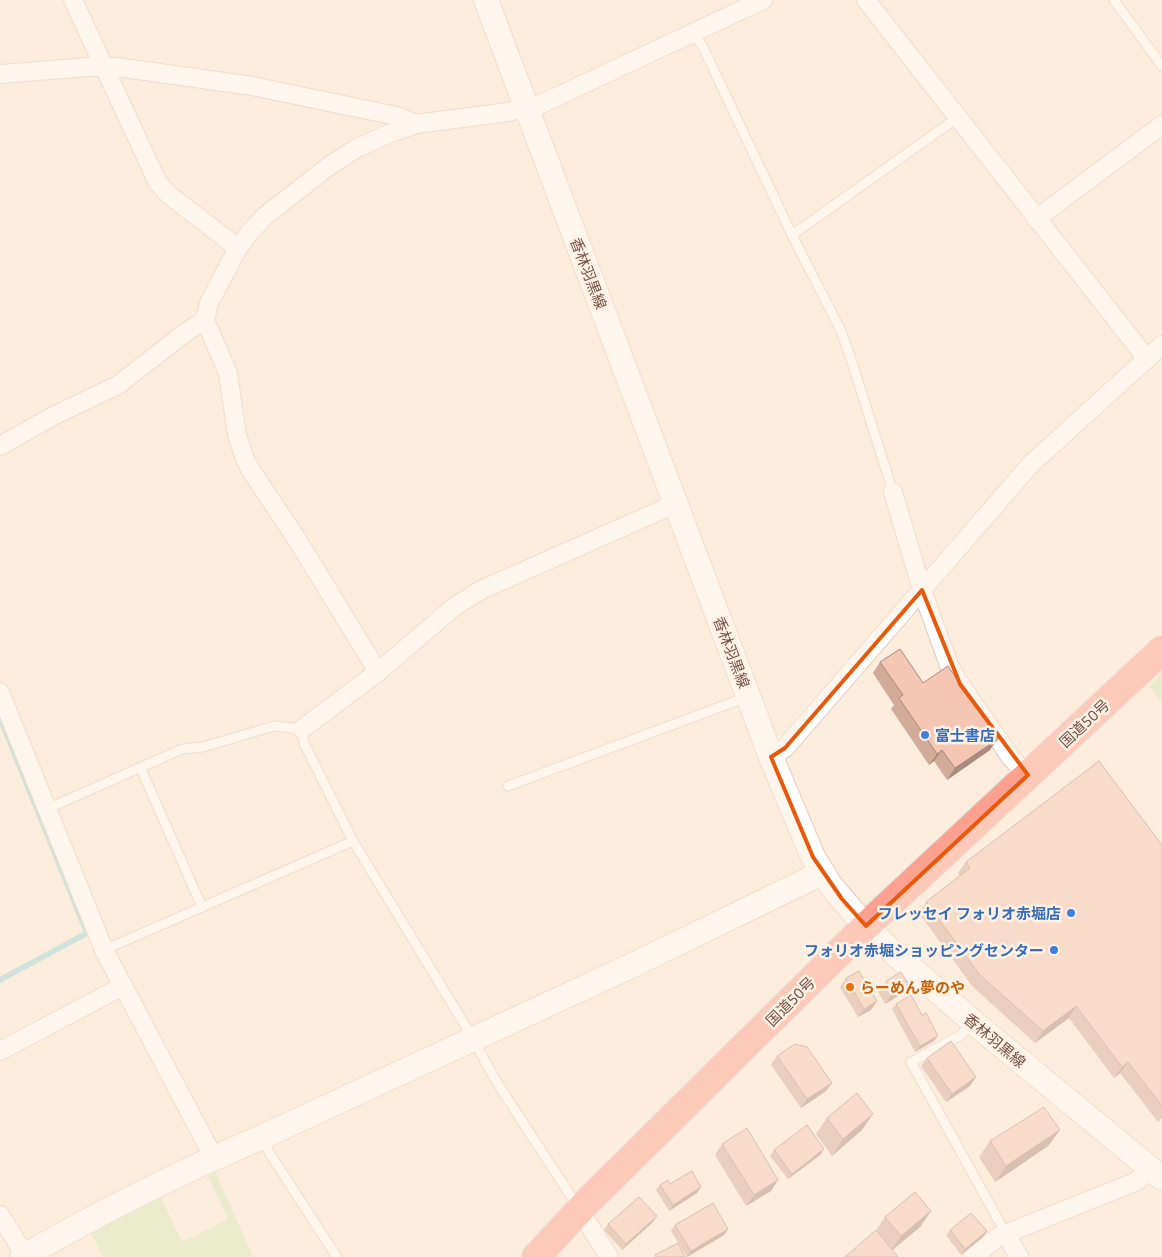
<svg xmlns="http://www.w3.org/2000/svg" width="1162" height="1257" font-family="'Exo 2','Noto Sans JP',sans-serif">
  <rect width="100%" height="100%" fill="#fdeddd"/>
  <g fill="#d4ebbc">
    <path d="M1162 674V703L1149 686Z"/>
    <path d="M214 1169 253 1257H103L89 1229 160 1196 182 1242 228 1219 206 1172Z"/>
  </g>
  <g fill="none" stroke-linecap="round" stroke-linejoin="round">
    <path stroke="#97d7da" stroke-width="5.5" d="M0 718 87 933 0 980"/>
    <g stroke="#e3cabc" stroke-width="11">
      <g id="lane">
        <path d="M1114 0 1162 66"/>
        <path d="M692 33 702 45 792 235 841 331 851 359 893 492"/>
        <path d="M792 235 957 118"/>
        <path d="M141 769 202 907"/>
        <path d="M508 786 747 697"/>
        <path d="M47 809 182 749 203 747 274 726 302 729 304 743 353 841 468 1030 496 1081 578 1207"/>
        <path d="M104 950 353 841"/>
        <path d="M973 1022 961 1035 911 1062 1006 1234"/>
        <path d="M262 1137 270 1154 337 1257"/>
      </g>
    </g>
    <g stroke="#e3cabc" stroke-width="20">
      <g id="street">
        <path d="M73 0 158 183 169 195 238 248"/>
        <path d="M866 0 1147 359"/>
        <path d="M0 74 88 67H117L252 86 397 116 416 124"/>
        <path d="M1036 219 1162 125"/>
        <path d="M0 446 53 416 118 385 186 332 205 320"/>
        <path d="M893 492 922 590 949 665 960 684 1011 758 1028 775"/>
        <path d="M378 672 298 541 250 469 245 459 237 435 228 373 205 320 209 303 238 248 249 233 265 216 329 166 357 148 388 134 416 124 508 112 539 105 763 0"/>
        <path d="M0 692 104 950 214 1158"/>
        <path d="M302 729 378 672 454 607 481 590 675 504"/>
        <path d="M771 757 785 748 1031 464 1162 345"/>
        <path d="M0 1051 123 986"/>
        <path d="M579 1209 609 1257"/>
        <path d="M0 1215 26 1257"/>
        <path d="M1006 1234 1019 1257"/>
        <path d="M973 1257 998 1237 1135 1182 1152 1169"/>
      </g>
    </g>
    <g stroke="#e9cab9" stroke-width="26">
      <g id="secondary">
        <path d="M486 0 771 757 813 857 831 886 855 914 886 946 973 1022 1162 1178"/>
        <path d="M22 1257C99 1213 180 1172 262 1137L635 964 822 873"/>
      </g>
    </g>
    <g stroke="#dbd2cf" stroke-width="30">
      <path id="highway" d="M536 1257 589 1200 866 926 1162 650"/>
    </g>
    <use href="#lane" stroke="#fff" stroke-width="9"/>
    <use href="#street" stroke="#fff" stroke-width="18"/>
    <use href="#secondary" stroke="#fff" stroke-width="24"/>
    <use href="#highway" stroke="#fca090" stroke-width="28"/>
  </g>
  <g fill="#d2aa9a">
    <path d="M880 662 923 683 990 750 947 780 934 761 929 765 891 709 894 705 873 673Z"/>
    <path d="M1162 845V1118L1158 1122 1120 1073 1114 1078 1069 1018 1035 1043 972 986 919 913 926 902 960 876 958 873 966 862Z"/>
    <path d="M846 978 871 1010 858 1017 840 987Z"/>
    <path d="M886 981 900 995 885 1004 878 992Z"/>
    <path d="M896 1004 934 1041 915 1052 892 1009Z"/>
    <path d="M777 1056 832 1083 826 1091 801 1108 771 1065Z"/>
    <path d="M927 1058 970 1086 946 1102 921 1066Z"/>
    <path d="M827 1118 862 1130 832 1156 816 1134Z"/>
    <path d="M1060 1130 1048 1146 995 1182 979 1157 990 1141Z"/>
    <path d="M722 1144 771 1191 746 1206 715 1155Z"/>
    <path d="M774 1150 820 1155 788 1179 770 1156Z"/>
    <path d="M670 1184 697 1193 669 1211 656 1190 660 1185Z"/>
    <path d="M931 1211 920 1227 892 1250 876 1230 885 1217Z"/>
    <path d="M653 1222 622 1250 604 1230 608 1224Z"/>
    <path d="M675 1225 728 1229 724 1235 687 1257 671 1231Z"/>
    <path d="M950 1230 987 1231 983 1237 961 1255 946 1235Z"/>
  </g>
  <g fill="#ab8b7d">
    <path d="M998 739 990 750 947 780 955 768Z"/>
    <path d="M942 750 934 761 929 765 937 754Z"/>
    <path d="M908 984 900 995 885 1004 893 993Z"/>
    <path d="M877 1001 871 1010 858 1017 864 1009Z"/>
    <path d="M1076 1006 1069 1018 1035 1043 1043 1031Z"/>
    <path d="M938 1036 934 1041 915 1052 920 1046Z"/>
    <path d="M1128 1062 1120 1073 1114 1078 1122 1067Z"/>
    <path d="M976 1077 970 1086 946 1102 952 1094Z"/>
    <path d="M832 1083 826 1091 801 1108 807 1099Z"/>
    <path d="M873 1114 862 1130 832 1156 843 1139Z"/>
    <path d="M1060 1130 1048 1146 995 1182 1006 1166Z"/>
    <path d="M824 1149 820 1155 788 1179 792 1174Z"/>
    <path d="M778 1180 771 1191 746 1206 754 1195Z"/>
    <path d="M701 1187 697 1193 669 1211 673 1205Z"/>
    <path d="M931 1211 920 1227 890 1252 901 1236Z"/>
    <path d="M657 1216 653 1222 622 1250 626 1244Z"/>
    <path d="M728 1229 724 1235 687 1257 691 1251Z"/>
    <path d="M987 1231 983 1237 961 1255 965 1249Z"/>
  </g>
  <g fill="#f4c6b3" stroke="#ab8b7d">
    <path d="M900 649 923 683 948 666 998 739 955 768 942 750 937 754 899 698 903 695 880 662Z"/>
    <path d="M1099 761 1162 845V1106L1128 1062 1122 1067 1076 1006 1043 1031 980 975 926 902 970 868 966 862Z"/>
    <path d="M859 971 877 1001 864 1009 846 978Z"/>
    <path d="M901 972 908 984 893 993 886 981Z"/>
    <path d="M911 995 922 1015 926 1013 938 1036 920 1046 896 1004Z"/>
    <path d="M951 1041 976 1077 952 1094 927 1058Z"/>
    <path d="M795 1044 807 1047 832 1083 807 1099 777 1056Z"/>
    <path d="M857 1093 873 1114 843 1139 827 1118Z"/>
    <path d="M1044 1107 1060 1130 1006 1166 990 1141Z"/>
    <path d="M807 1125 824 1149 792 1174 774 1150Z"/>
    <path d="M747 1128 778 1180 754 1195 722 1144Z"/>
    <path d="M692 1171 701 1187 673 1205 660 1185 668 1180 670 1184Z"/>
    <path d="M915 1192 931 1211 901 1236 885 1217Z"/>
    <path d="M639 1197 657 1216 626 1244 608 1224Z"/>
    <path d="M713 1203 728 1229 691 1251 675 1225Z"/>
    <path d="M971 1213 987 1231 965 1249 950 1230Z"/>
    <path d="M876 1230 898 1257H845Z"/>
    <path d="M678 1243 685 1257H656L655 1255Z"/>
  </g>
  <path d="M0 0H1162V1257H0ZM922 590 960 684 1028 775 866 926 842 899 813 857 771 757 785 748Z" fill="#fdeddd" fill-opacity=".55" fill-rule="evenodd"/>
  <path fill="none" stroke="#e8590c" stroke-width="4" stroke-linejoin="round" d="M922 590 960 684 1028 775 866 926 842 899 813 857 771 757 785 748Z"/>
  <g fill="#3f7fe0" stroke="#fff2e5" stroke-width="2">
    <circle cx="925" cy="735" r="5"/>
    <circle cx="1071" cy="913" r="5"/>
    <circle cx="1054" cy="950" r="5"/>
  </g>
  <circle fill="#e8710a" stroke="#fff2e5" stroke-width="2" cx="850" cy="987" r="5"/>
  <g text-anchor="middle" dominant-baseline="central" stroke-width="5" stroke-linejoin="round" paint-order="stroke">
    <g font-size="15" fill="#745045" stroke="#fff2e5">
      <text transform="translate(589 273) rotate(69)">香林羽黒線</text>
      <text transform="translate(732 652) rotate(69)">香林羽黒線</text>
      <text transform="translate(1084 723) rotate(-43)">国道50号</text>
      <text transform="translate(790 1001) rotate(-45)">国道50号</text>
      <text transform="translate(995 1040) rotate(40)">香林羽黒線</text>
    </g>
    <g font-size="15" font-weight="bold" fill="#366cbe" stroke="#fff2e5" text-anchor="end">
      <text x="935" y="735" text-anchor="start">富士書店</text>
      <text x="1061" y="913">フレッセイ フォリオ赤堀店</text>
      <text x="1044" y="950">フォリオ赤堀ショッピングセンター</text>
    </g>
    <g font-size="15" font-weight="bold" fill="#c56008" stroke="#fff2e5" text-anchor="start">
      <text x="860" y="987">らーめん夢のや</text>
    </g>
  </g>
</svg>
